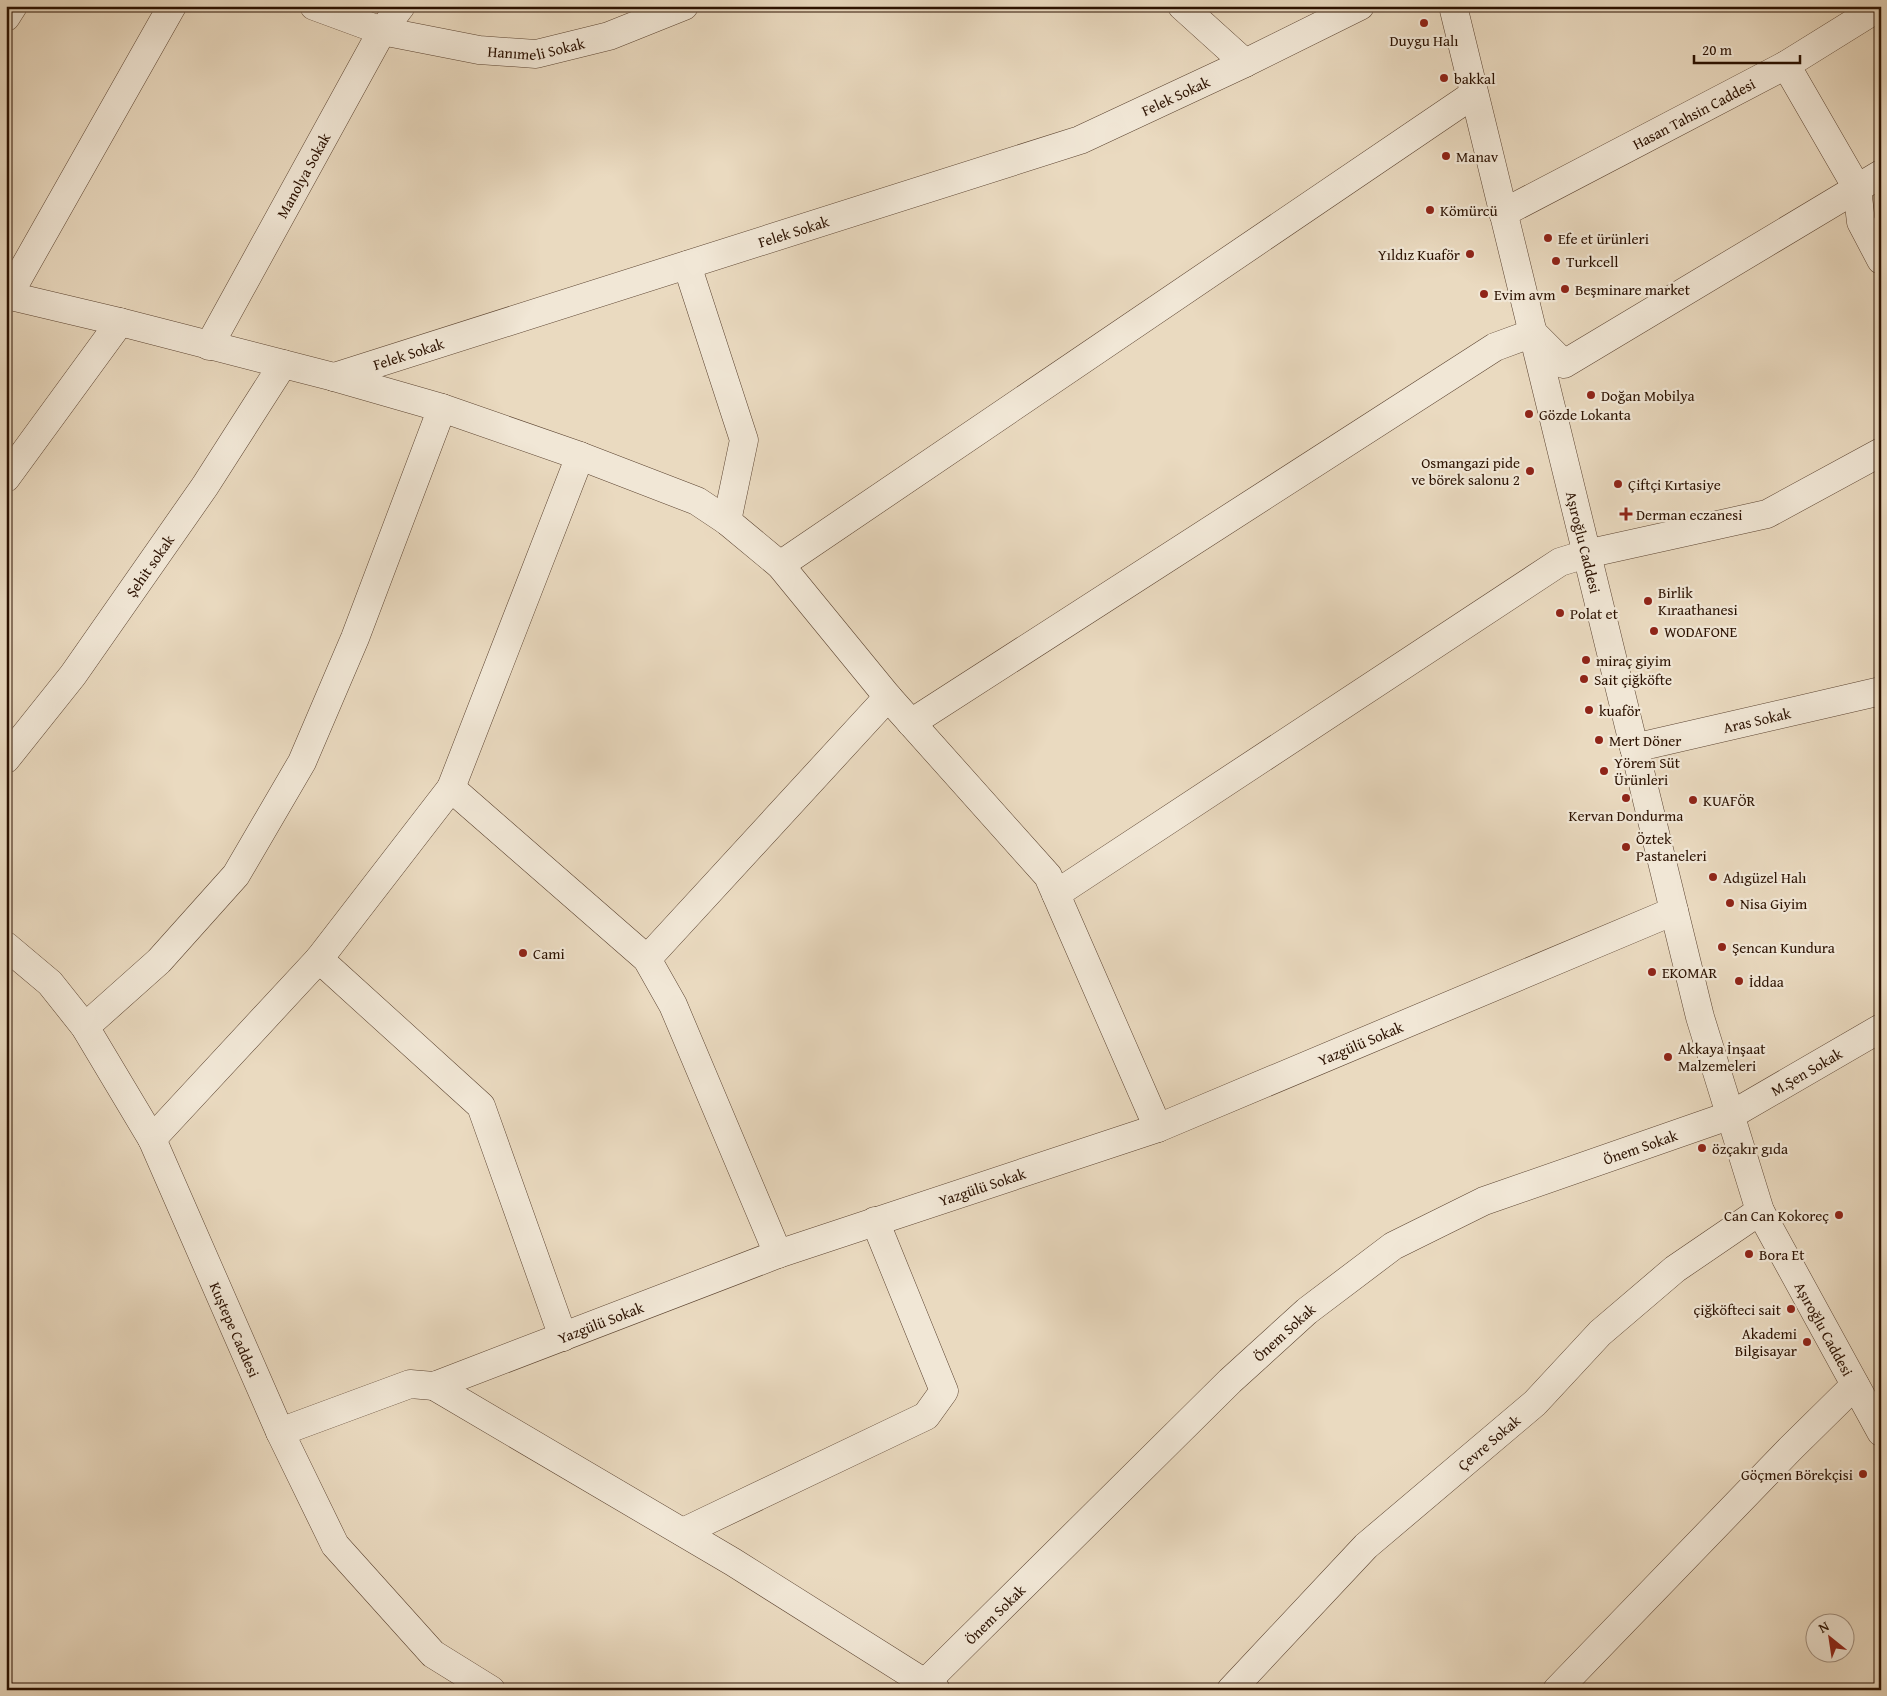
<svg xmlns="http://www.w3.org/2000/svg" width="1887" height="1696" font-family="'Gentium Book Plus',serif">
  <rect width="100%" height="100%" fill="#eadac0"/>
  <filter id="stains"><feTurbulence type="fractalNoise" baseFrequency=".004" numOctaves="4"/><feColorMatrix values="0 0 0 0 .2 0 0 0 0 .09 0 0 0 0 .02 0 0 0 .5 -.17"/></filter>
  <radialGradient id="worn" r=".72"><stop offset=".6" stop-color="#630" stop-opacity="0"/><stop offset="1" stop-color="#630" stop-opacity=".3"/></radialGradient>
  <g fill="none" stroke-linecap="round" stroke-linejoin="round">
    <g stroke="#5b4330" stroke-width="29">
      <g id="minor">
        <path id="s1" d="M314 6 382 31 479 50 536 54 609 36 684 6"/>
        <path d="M6 17 13 6"/>
        <path d="M1786 65 1857 188 1861 222 1881 260"/>
        <path d="M687 265 744 440 727 521"/>
        <path d="M6 295 120 322 334 377 442 408 580 456 697 501 727 521 780 565 888 697 1048 876 1158 1128"/>
        <path d="M8 296 172 6"/>
        <path id="s2" d="M209 346 382 31 401 6"/>
        <path id="s3" d="M334 377 1080 140 1245 63"/>
        <path d="M6 478 120 322"/>
        <path d="M780 565 1474 94"/>
        <path d="M911 723 1495 347 1533 333 1564 364 1881 174"/>
        <path id="s4" d="M1634 748 1881 691"/>
        <path id="s5" d="M6 759 73 675 205 486 283 364"/>
        <path d="M451 788 647 959 673 1005 778 1254"/>
        <path d="M1056 894 1560 562 1586 554 1767 514 1881 452"/>
        <path d="M319 959 481 1106 563 1337"/>
        <path d="M647 959 888 697"/>
        <path d="M85 1027 159 961 236 875 302 762 355 638 442 408"/>
        <path d="M152 1139 319 959 451 788 580 456"/>
        <path d="M434 1386 733 1562 936 1690"/>
        <path id="s6" d="M280 1432 410 1384 434 1386 778 1254 1158 1128 1674 911"/>
        <path d="M683 1532 926 1416 944 1391 875 1221"/>
        <path id="s7" d="M925 1683 1230 1381 1307 1311 1393 1246 1484 1201 1731 1115 1881 1028"/>
        <path id="s8" d="M1231 1690 1366 1546 1535 1403 1600 1333 1675 1269 1760 1211"/>
        <path d="M1557 1690 1791 1448 1855 1385"/>
      </g>
    </g>
    <g stroke="#5b4330" stroke-width="29">
      <g id="tertiary">
        <path d="M1182 6 1245 63 1360 6"/>
        <path id="s9" d="M1453 6 1700 1017 1760 1211 1881 1432"/>
        <path id="s10" d="M1503 213 1786 65 1881 6"/>
        <path id="s11" d="M6 946 50 983 85 1027 152 1139 280 1432 335 1545 433 1654 491 1690"/>
      </g>
    </g>
    <use href="#minor" stroke="#f1e7d6" stroke-width="28"/>
    <use href="#tertiary" stroke="#f1e7d6" stroke-width="28"/>
  </g>
  <g fill="#8f2418" stroke="#f1e7d6" stroke-width="2">
    <circle cx="1424" cy="23" r="5"/>
    <circle cx="1444" cy="78" r="5"/>
    <circle cx="1446" cy="156" r="5"/>
    <circle cx="1430" cy="210" r="5"/>
    <circle cx="1548" cy="238" r="5"/>
    <circle cx="1470" cy="254" r="5"/>
    <circle cx="1556" cy="261" r="5"/>
    <circle cx="1565" cy="289" r="5"/>
    <circle cx="1484" cy="294" r="5"/>
    <circle cx="1591" cy="395" r="5"/>
    <circle cx="1529" cy="414" r="5"/>
    <circle cx="1530" cy="471" r="5"/>
    <circle cx="1618" cy="484" r="5"/>
    <path d="M1623.5 506.5h5v5h5v5h-5v5h-5v-5h-5v-5h5z"/>
    <circle cx="1648" cy="601" r="5"/>
    <circle cx="1560" cy="613" r="5"/>
    <circle cx="1654" cy="631" r="5"/>
    <circle cx="1586" cy="660" r="5"/>
    <circle cx="1584" cy="679" r="5"/>
    <circle cx="1589" cy="710" r="5"/>
    <circle cx="1599" cy="740" r="5"/>
    <circle cx="1604" cy="771" r="5"/>
    <circle cx="1626" cy="798" r="5"/>
    <circle cx="1693" cy="800" r="5"/>
    <circle cx="1626" cy="847" r="5"/>
    <circle cx="1713" cy="877" r="5"/>
    <circle cx="1730" cy="903" r="5"/>
    <circle cx="1722" cy="947" r="5"/>
    <circle cx="523" cy="953" r="5"/>
    <circle cx="1652" cy="972" r="5"/>
    <circle cx="1739" cy="981" r="5"/>
    <circle cx="1668" cy="1057" r="5"/>
    <circle cx="1702" cy="1148" r="5"/>
    <circle cx="1839" cy="1215" r="5"/>
    <circle cx="1749" cy="1254" r="5"/>
    <circle cx="1791" cy="1309" r="5"/>
    <circle cx="1807" cy="1342" r="5"/>
    <circle cx="1863" cy="1474" r="5"/>
  </g>
  <g text-anchor="middle" dominant-baseline="central" stroke-width="4.5" stroke-linejoin="round" paint-order="stroke">
    <g font-size="15" fill="#2b1100" stroke="#f1e7d6" text-anchor="start">
      <text x="1424" y="40" text-anchor="middle">Duygu Halı</text>
      <text x="1454" y="78">bakkal</text>
      <text x="1456" y="156">Manav</text>
      <text x="1440" y="210">Kömürcü</text>
      <text x="1558" y="238">Efe et ürünleri</text>
      <text x="1460" y="254" text-anchor="end">Yıldız Kuaför</text>
      <text x="1566" y="261">Turkcell</text>
      <text x="1575" y="289">Beşminare market</text>
      <text x="1494" y="294">Evim avm</text>
      <text x="1601" y="395">Doğan Mobilya</text>
      <text x="1539" y="414">Gözde Lokanta</text>
      <text x="1520" y="462" text-anchor="end">Osmangazi pide<tspan x="1520" dy="17">ve börek salonu 2</tspan></text>
      <text x="1628" y="484">Çiftçi Kırtasiye</text>
      <text x="1636" y="514">Derman eczanesi</text>
      <text x="1658" y="592">Birlik<tspan x="1658" dy="17">Kıraathanesi</tspan></text>
      <text x="1570" y="613">Polat et</text>
      <text x="1664" y="631">WODAFONE</text>
      <text x="1596" y="660">miraç giyim</text>
      <text x="1594" y="679">Sait çiğköfte</text>
      <text x="1599" y="710">kuaför</text>
      <text x="1609" y="740">Mert Döner</text>
      <text x="1614" y="762">Yörem Süt<tspan x="1614" dy="17">Ürünleri</tspan></text>
      <text x="1703" y="800">KUAFÖR</text>
      <text x="1626" y="815" text-anchor="middle">Kervan Dondurma</text>
      <text x="1636" y="838">Öztek<tspan x="1636" dy="17">Pastaneleri</tspan></text>
      <text x="1723" y="877">Adıgüzel Halı</text>
      <text x="1740" y="903">Nisa Giyim</text>
      <text x="1732" y="947">Şencan Kundura</text>
      <text x="533" y="953">Cami</text>
      <text x="1662" y="972">EKOMAR</text>
      <text x="1749" y="981">İddaa</text>
      <text x="1678" y="1048">Akkaya İnşaat<tspan x="1678" dy="17">Malzemeleri</tspan></text>
      <text x="1712" y="1148">özçakır gıda</text>
      <text x="1829" y="1215" text-anchor="end">Can Can Kokoreç</text>
      <text x="1759" y="1254">Bora Et</text>
      <text x="1781" y="1309" text-anchor="end">çiğköfteci sait</text>
      <text x="1797" y="1333" text-anchor="end">Akademi<tspan x="1797" dy="17">Bilgisayar</tspan></text>
      <text x="1853" y="1474" text-anchor="end">Göçmen Börekçisi</text>
    </g>
    <g font-size="15" fill="#2b1100" stroke="#f1e7d6">
      <text stroke="none"><textPath href="#s1" startOffset="229">Hanımeli Sokak</textPath></text>
      <text stroke="none"><textPath href="#s3" startOffset="888">Felek Sokak</textPath></text>
      <text stroke="none"><textPath href="#s10" startOffset="215">Hasan Tahsin Caddesi</textPath></text>
      <text stroke="none"><textPath href="#s2" startOffset="195">Manolya Sokak</textPath></text>
      <text stroke="none"><textPath href="#s3" startOffset="482">Felek Sokak</textPath></text>
      <text stroke="none"><textPath href="#s3" startOffset="78">Felek Sokak</textPath></text>
      <text stroke="none"><textPath href="#s9" startOffset="552">Aşıroğlu Caddesi</textPath></text>
      <text stroke="none"><textPath href="#s5" startOffset="241">Şehit sokak</textPath></text>
      <text stroke="none"><textPath href="#s4" startOffset="126">Aras Sokak</textPath></text>
      <text stroke="none"><textPath href="#s6" startOffset="1151">Yazgülü Sokak</textPath></text>
      <text stroke="none"><textPath href="#s7" startOffset="1091">M.Şen Sokak</textPath></text>
      <text stroke="none"><textPath href="#s7" startOffset="908">Önem Sokak</textPath></text>
      <text stroke="none"><textPath href="#s6" startOffset="746">Yazgülü Sokak</textPath></text>
      <text stroke="none"><textPath href="#s6" startOffset="341">Yazgülü Sokak</textPath></text>
      <text stroke="none"><textPath href="#s9" startOffset="1378">Aşıroğlu Caddesi</textPath></text>
      <text stroke="none"><textPath href="#s11" startOffset="452">Kuştepe Caddesi</textPath></text>
      <text stroke="none"><textPath href="#s7" startOffset="502">Önem Sokak</textPath></text>
      <text stroke="none"><textPath href="#s8" startOffset="358">Çevre Sokak</textPath></text>
      <text stroke="none"><textPath href="#s7" startOffset="98">Önem Sokak</textPath></text>
    </g>
  </g>
  <rect width="1887" height="1696" fill="none" stroke="#eadac0" stroke-width="25"/>
  <rect x="8" y="8" width="1872" height="1681" fill="none" stroke="#2b1100" stroke-width="2.5"/>
  <rect x="12" y="12" width="1862" height="1671" fill="none" stroke="#2b1100"/>
  <g transform="translate(1830 1638) rotate(330)"><circle r="24" fill="#f1e7d6" stroke="#a29180"/>
  <path d="M0-4L9 19L0 12L-9 19Z" fill="#8f2418"/>
  <text y="-8" font-size="14" font-weight="bold" text-anchor="middle" fill="#2b1100">N</text>
  </g>
  <path d="M1694 55v8h106v-8" fill="none" stroke="#2b1100" stroke-width="2.5"/>
  <text x="1702" y="55" font-size="15" fill="#2b1100" stroke="#f1e7d6" stroke-width="4" paint-order="stroke">20 m</text>
  <rect width="100%" height="100%" filter="url(#stains)"/>
  <rect width="100%" height="100%" fill="url(#worn)"/>
</svg>
